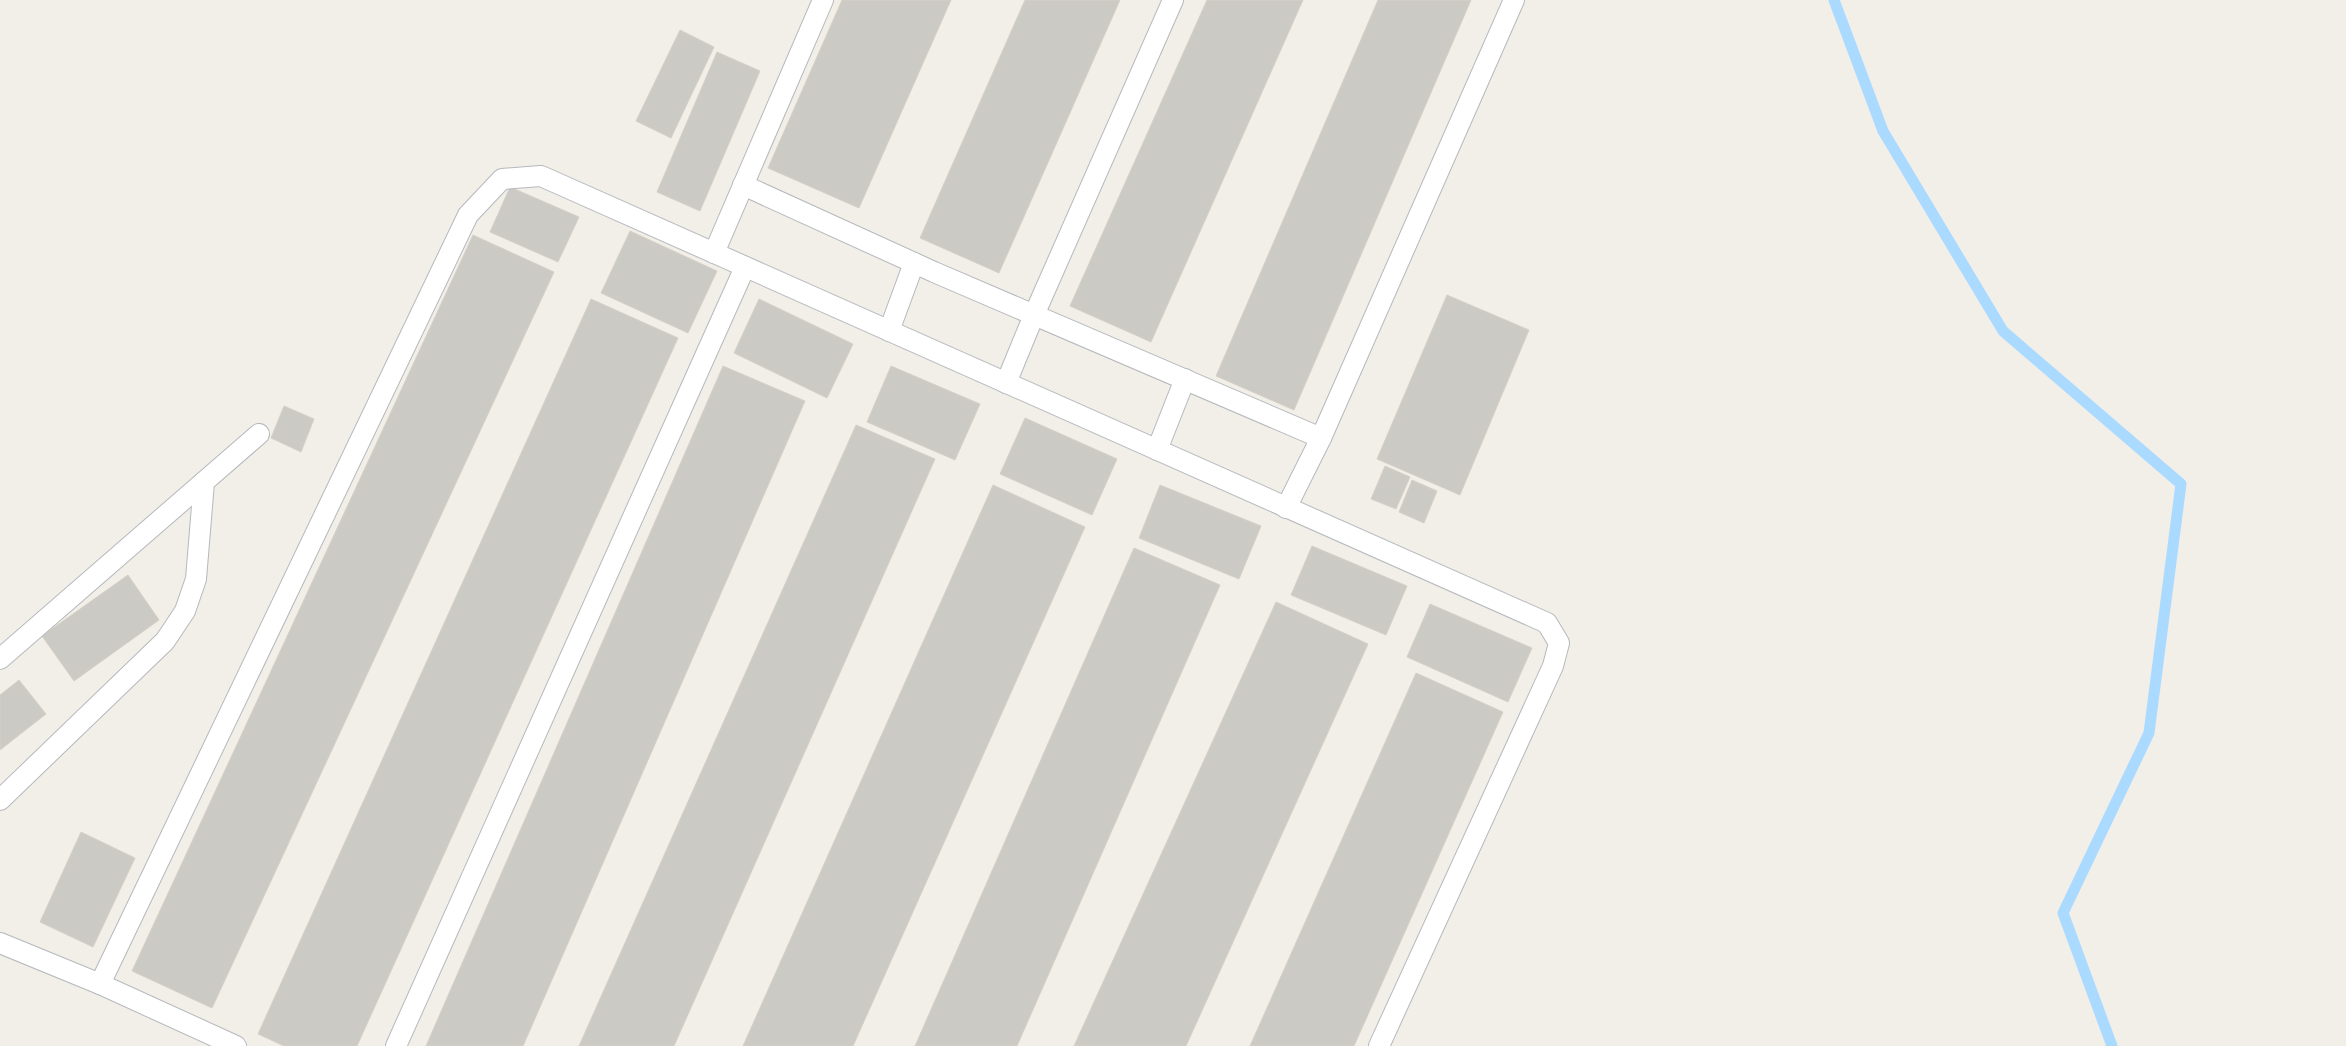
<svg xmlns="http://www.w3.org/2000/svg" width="2346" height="1046" font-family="Rubik,sans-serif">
  <rect width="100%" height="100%" fill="#f1efe8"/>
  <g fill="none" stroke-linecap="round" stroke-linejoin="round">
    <path stroke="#aadaff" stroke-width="11" d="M1834 0 1883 131 2003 331 2181 484 2149 733 2063 913 2112 1046"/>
  </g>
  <g fill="#cccac5" stroke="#d6d1c6">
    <path d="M842 0H951L859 208 768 168Z"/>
    <path d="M1025 0H1120L999 273 920 238Z"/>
    <path d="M1207 0H1303L1151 342 1070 306Z"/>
    <path d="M1378 0H1471L1294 410 1216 376Z"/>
    <path d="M680 30 714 47 671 138 636 121Z"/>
    <path d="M717 52 760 71 700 211 657 192Z"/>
    <path d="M510 187 579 217 558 262 490 232Z"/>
    <path d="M630 231 717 271 688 333 601 293Z"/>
    <path d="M473 235 554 272 212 1008 132 971Z"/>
    <path d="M1447 295 1529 330 1460 495 1377 459Z"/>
    <path d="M591 299 678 338 357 1046H284L258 1034Z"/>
    <path d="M759 299 853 344 827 398 734 353Z"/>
    <path d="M723 366 805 401 523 1046H426Z"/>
    <path d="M891 366 980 404 955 460 867 422Z"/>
    <path d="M284 406 314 419 301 452 271 438Z"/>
    <path d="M1025 418 1117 459 1092 515 1000 474Z"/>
    <path d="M856 425 935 459 674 1046H579Z"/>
    <path d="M1385 466 1410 477 1396 509 1371 499Z"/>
    <path d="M1412 480 1437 491 1424 523 1399 512Z"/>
    <path d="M993 485 1085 527 853 1046H743Z"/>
    <path d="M1160 485 1261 526 1239 579 1139 538Z"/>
    <path d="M1312 546 1407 586 1386 635 1291 595Z"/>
    <path d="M1134 548 1220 585 1017 1046H915Z"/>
    <path d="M128 575 159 620 74 681 42 636Z"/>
    <path d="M1276 602 1368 644 1186 1046H1074Z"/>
    <path d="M1430 604 1532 648 1508 702 1407 657Z"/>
    <path d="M1416 673 1503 712 1354 1046H1250Z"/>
    <path d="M19 680 46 714 0 750V695Z"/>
    <path d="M81 832 135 858 93 947 40 922Z"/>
  </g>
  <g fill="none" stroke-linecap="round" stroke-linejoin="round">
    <g stroke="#b5b8bc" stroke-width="22">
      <g id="service">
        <path d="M743 185 934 272 1321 438"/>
        <path d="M714 253 823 0"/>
        <path d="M889 331 914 263"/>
        <path d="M1006 383 1034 315 1173 0"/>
        <path d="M1157 450 1185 379"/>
        <path d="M1286 508 1321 438 1514 0"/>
        <path d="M0 659 259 434"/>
        <path d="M0 800 165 641 185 611 196 579 204 482"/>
        <path d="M0 943 100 984 236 1046"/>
        <path d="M100 984 468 215 502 179 541 176 1547 623 1559 643 1553 666 1379 1046"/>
        <path d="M396 1046 745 267"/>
      </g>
    </g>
    <use href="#service" stroke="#fff" stroke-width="20"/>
  </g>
</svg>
